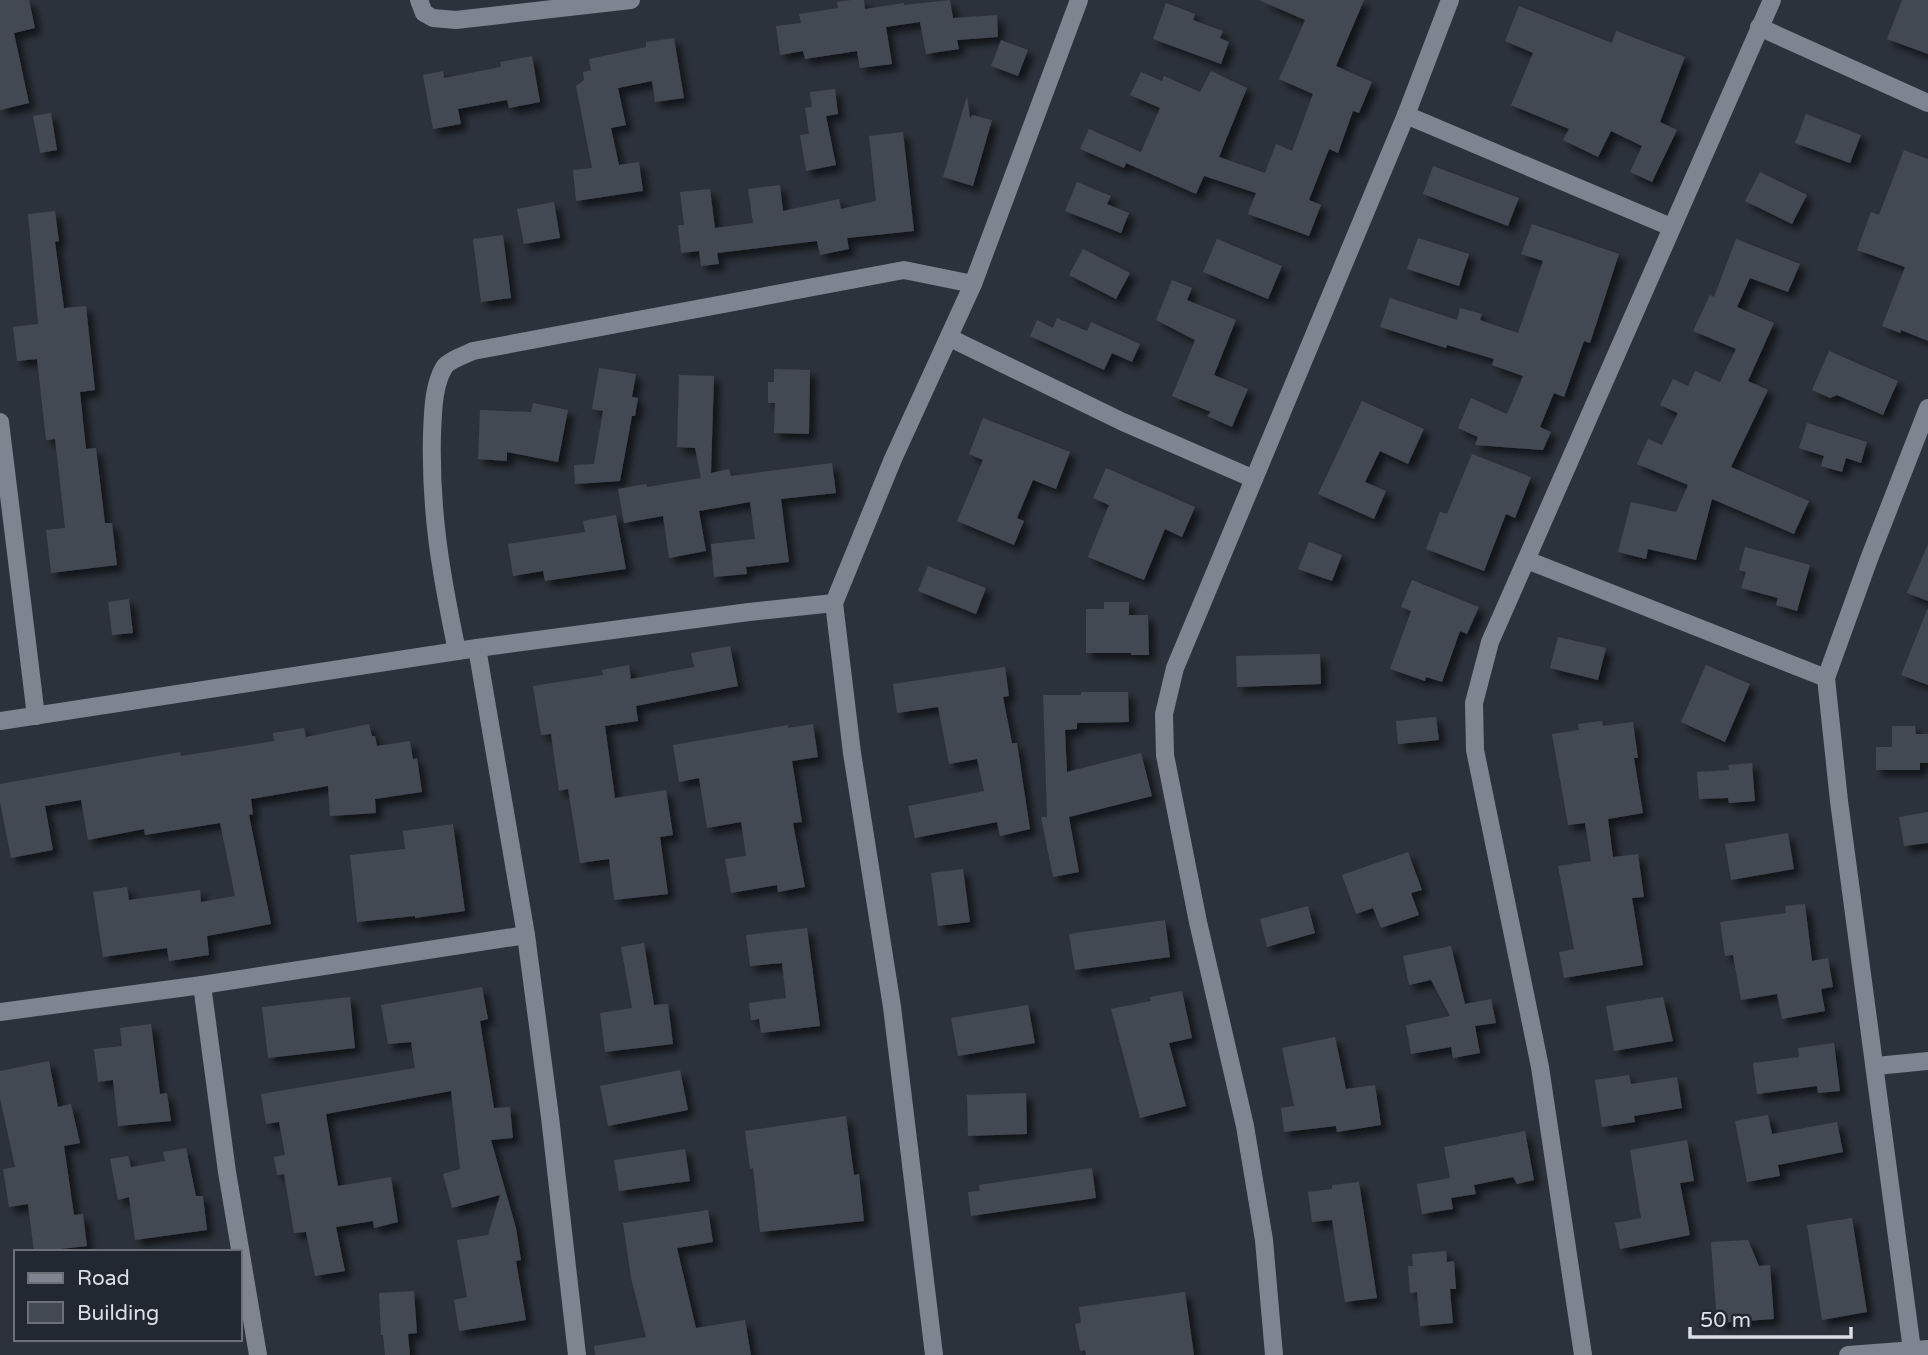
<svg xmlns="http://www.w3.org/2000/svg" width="1928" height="1355" font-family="'Varela Round',sans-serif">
  <defs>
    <filter id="shadow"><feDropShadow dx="6" dy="6" stdDeviation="3.5" flood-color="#0009"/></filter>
  </defs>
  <rect width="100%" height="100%" fill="#2c323b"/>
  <g fill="#434953" filter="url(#shadow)">
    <path d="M0 0H29L35 28 14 33 29 103 0 110Z"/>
    <path d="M851 0H864L865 9 904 3V5L950 0 953 18 997 15 998 37 957 40 959 49 926 54 920 22 886 27 892 64 860 68 857 51 805 59 803 51 780 55 776 26 801 23 799 14 838 8 837 2Z"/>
    <path d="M1259 0H1364L1336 66 1372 82 1359 113 1353 111 1338 153 1329 149 1309 200 1321 205 1309 236 1248 214 1256 193 1204 176 1196 194 1126 163 1124 168 1080 149 1089 129 1141 152 1160 108 1130 95 1141 72 1162 81 1164 76 1200 92 1211 71 1247 88 1219 157 1265 173 1276 144 1292 151 1313 94 1279 79 1305 20Z"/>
    <path d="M1902 0H1928V54L1887 39Z"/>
    <path d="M1166 3 1195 14 1193 20 1223 31 1220 38 1229 42 1221 64 1153 39Z"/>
    <path d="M1519 6 1612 43 1616 31 1685 57 1660 122 1677 130 1652 182 1630 172 1642 146 1611 131 1598 157 1563 140 1569 129 1511 105 1533 53 1505 41Z"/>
    <path d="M674 38 684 98 655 102 652 81 618 88 626 125 611 128 619 165 639 162 643 191 576 201 573 170 592 168 576 86 584 80 583 72 591 70 589 59 646 47V42Z"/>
    <path d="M1001 40 1028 50 1018 76 991 66Z"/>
    <path d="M532 56 540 102 509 108 507 100 458 109 461 124 433 129 423 75 443 71 444 78 501 67 500 62Z"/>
    <path d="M835 89 838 114 826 116 836 165 806 171 800 135 809 134 805 108 812 107 810 92Z"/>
    <path d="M967 96 970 119 972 115 992 120 973 186 943 177Z"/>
    <path d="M51 113 57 150 40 153 33 116Z"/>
    <path d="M1806 114 1861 135 1850 163 1795 143Z"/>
    <path d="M903 132 914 231 847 238 849 249 820 255 817 241 717 253 719 264 701 266 699 251 681 253 678 225H684L680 192 710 189 715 228 753 223 748 189 780 185 783 211 839 199 841 209 876 201 869 136Z"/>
    <path d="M1904 150 1928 159V341L1901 330 1900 333 1882 326 1905 267 1857 250 1871 212 1879 215Z"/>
    <path d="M1433 166 1519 198 1508 226 1423 194Z"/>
    <path d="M1760 172 1807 195 1792 224 1745 201Z"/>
    <path d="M1077 182 1111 196 1107 204 1129 213 1121 233 1065 211Z"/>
    <path d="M554 202 560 238 524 244 517 209Z"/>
    <path d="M55 211 59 241 55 242 64 308 86 306 95 390 80 392 86 449 96 448 105 523H112L117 565 51 573 46 530 65 528 55 439 46 440 37 359 17 361 13 327 38 324 28 214Z"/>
    <path d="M1532 224 1619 254 1590 343 1584 341 1564 397 1554 393 1540 427 1551 432 1543 450 1475 445 1478 437 1458 428 1471 398 1507 414 1523 376 1492 365 1494 359 1447 345 1446 348 1380 327 1390 298 1457 320 1460 308 1482 314 1480 320 1518 333 1543 261 1521 254Z"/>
    <path d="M503 235 511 298 481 302 473 239Z"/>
    <path d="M1418 238 1469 254 1459 286 1407 269Z"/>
    <path d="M1217 239 1282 266 1268 299 1203 272Z"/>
    <path d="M1736 239 1800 264 1788 292 1750 278 1737 307 1774 323 1748 381 1768 390 1731 467 1809 501 1794 534 1712 499 1696 560 1648 549 1646 559 1618 552 1631 502 1676 512 1688 485 1637 464 1648 439 1662 445 1678 413 1660 405 1673 379 1688 386 1695 371 1720 382 1736 349 1693 331 1710 295 1714 297Z"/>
    <path d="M1083 249 1130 273 1116 299 1069 275Z"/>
    <path d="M1172 280 1192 288 1187 300 1236 320 1214 375 1248 389 1232 427 1207 416 1211 412 1172 396 1195 340 1156 320Z"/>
    <path d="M1057 318 1087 331 1091 322 1140 344 1132 362 1112 353 1104 370 1030 336 1037 320 1053 328Z"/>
    <path d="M1829 351 1898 381 1883 415 1837 395 1830 398 1812 390Z"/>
    <path d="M599 368 636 374 632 397 638 398 635 416H632L620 481 575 484 574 465 594 464 603 411 592 409Z"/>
    <path d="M774 369 810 370 809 434 774 433 775 403H768V382H774Z"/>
    <path d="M679 375 714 376 711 473 729 469 731 476 832 463 836 493 781 499 789 562 746 567 747 574 714 577 711 544 755 539 750 502 699 511 706 551 669 558 663 516 624 523 618 489 646 484 647 487 701 478 695 448 677 447Z"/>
    <path d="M1362 401 1424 429 1408 464 1380 451 1365 482 1386 491 1374 519 1318 494Z"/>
    <path d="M533 403 568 410 558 462 507 452V461L478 459 480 410 531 412Z"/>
    <path d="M983 418 1070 452 1056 489 1033 480 1017 518 1024 521 1014 545 957 521 983 460 969 454Z"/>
    <path d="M1807 423 1867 442 1861 463 1846 458 1842 472 1821 466 1824 456 1799 448Z"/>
    <path d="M1472 454 1531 477 1515 518 1506 514 1484 571 1426 549 1440 512 1447 514Z"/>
    <path d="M1106 468 1195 507 1182 537 1165 529 1144 580 1088 557 1109 505 1093 498Z"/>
    <path d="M616 515 626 569 545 581 543 571 513 576 508 544 585 532 583 521Z"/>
    <path d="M1309 542 1342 555 1332 581 1298 569Z"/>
    <path d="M1928 544V601L1907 593Z"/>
    <path d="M1745 547 1810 565 1797 611 1776 605 1778 598 1741 588 1746 572 1739 570Z"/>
    <path d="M928 566 986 588 976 614 918 591Z"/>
    <path d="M1412 580 1479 607 1467 634 1460 631 1442 682 1426 677 1425 681 1390 669 1411 611 1401 607Z"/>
    <path d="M129 599 133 633 112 635 108 602Z"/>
    <path d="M1104 602H1129V615H1148L1149 655H1131V653H1086V609H1104Z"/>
    <path d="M1927 610H1928V685L1901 675Z"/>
    <path d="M1558 637 1606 648 1598 680 1550 668Z"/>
    <path d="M730 646 738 686 636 706 638 721 605 726 615 798 666 790 673 835 660 837 668 894 614 900 609 859 580 863 568 789 559 791 551 734 541 735 533 686 603 675 602 670 629 665 631 679 694 667 691 653Z"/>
    <path d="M1320 654 1321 684 1237 687 1236 656Z"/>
    <path d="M1706 665 1750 684 1725 742 1681 722Z"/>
    <path d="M1005 667 1009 696 1003 697 1012 743H1017L1030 829 1000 836 997 822 915 838 908 806 984 791 977 759 949 764 938 707 897 713 893 684Z"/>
    <path d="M1081 692H1128L1129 722 1077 723V729L1065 730 1067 772 1141 753 1152 796 1069 817 1079 872 1053 877 1041 817H1047L1043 695H1081Z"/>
    <path d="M1436 717 1439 740 1398 744 1396 721Z"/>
    <path d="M1602 721 1603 726 1633 722 1638 758H1634L1643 813 1608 819 1613 857 1638 854 1644 897 1632 898 1643 965 1564 978 1559 952 1574 949 1558 866 1591 861 1585 823 1568 825 1552 734 1579 730 1578 724Z"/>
    <path d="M369 724 372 736H375L377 746 410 741 413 759 417 758 422 792 375 799 376 813 330 816 328 786 251 799 253 814 249 815 271 924 207 936 209 955 169 961 167 948 103 957 93 892 127 887 129 900 200 890 201 902 235 896 220 823 145 835 144 829 88 840 81 800 45 806 53 850 11 858 0 802V784L180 752 181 756 274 741 273 733 304 728 306 737Z"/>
    <path d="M813 724 818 757 792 761 802 822 793 823 805 887 778 892 777 885 731 893 725 859 746 856 741 822 707 828 699 778 679 782 673 745 788 725V728Z"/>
    <path d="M1892 726H1915L1916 734H1928V763H1920V770H1876V747H1892Z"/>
    <path d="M1752 763 1755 801 1729 803 1728 798 1699 799 1697 772 1729 770 1728 765Z"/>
    <path d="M1928 812V843L1904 846 1899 817Z"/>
    <path d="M453 824 465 911 415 918V916L357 922 350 855 405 849 403 831Z"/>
    <path d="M1788 833 1794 869 1731 880 1725 844Z"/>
    <path d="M1408 852 1422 890 1411 893 1419 915 1381 928 1373 908 1356 914 1342 875Z"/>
    <path d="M963 869 970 922 938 926 931 873Z"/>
    <path d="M1805 904 1812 961 1828 958 1833 987 1821 989 1825 1011 1782 1019 1777 994 1741 1000 1733 955 1725 956 1720 922 1786 913 1785 906Z"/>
    <path d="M1308 906 1315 933 1267 947 1260 919Z"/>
    <path d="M1165 920 1170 957 1075 970 1069 934Z"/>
    <path d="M807 928 820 1026 761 1033 759 1019 751 1020 749 1003 786 998 782 963 750 966 746 935Z"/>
    <path d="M644 943 654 1005 668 1004 673 1044 605 1052 600 1013 632 1008 621 947Z"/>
    <path d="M1451 946 1465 1004 1491 999 1496 1023 1475 1026 1480 1053 1453 1058 1451 1047 1411 1054 1406 1025 1450 1016 1431 980 1409 985 1403 956Z"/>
    <path d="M482 987 488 1019 480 1021 494 1108 510 1107 513 1138 491 1140 516 1228 521 1260 516 1261 526 1320 459 1331 454 1300 467 1297 457 1240 488 1235 500 1195 452 1208 443 1174 460 1169 451 1091 326 1114 338 1186 391 1177 398 1222 374 1228 373 1221 336 1227 345 1271 315 1276 306 1232 294 1233 284 1174 277 1175 274 1157 285 1155 279 1122 266 1124 261 1094 415 1068 411 1042 388 1044 381 1005Z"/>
    <path d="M1182 991 1192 1038 1169 1043 1186 1106 1140 1118 1111 1009 1151 1001 1150 997Z"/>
    <path d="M350 997 355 1048 268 1058 262 1007Z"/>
    <path d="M1663 997 1673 1041 1614 1051 1606 1006Z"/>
    <path d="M1028 1005 1035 1043 958 1056 951 1018Z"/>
    <path d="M151 1024 160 1094 167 1093 171 1121 118 1126 113 1080 98 1082 94 1049 122 1046 120 1028Z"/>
    <path d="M1335 1037 1346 1089 1375 1085 1381 1125 1337 1132 1336 1126 1284 1132 1281 1108 1294 1106 1282 1048Z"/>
    <path d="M1834 1043 1840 1091 1818 1093 1817 1086 1757 1094 1753 1063 1799 1057 1798 1048Z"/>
    <path d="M49 1061 58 1107 71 1104 80 1143 64 1146 74 1215 83 1214 87 1246 34 1252 28 1204 9 1207 3 1169 15 1167 0 1098V1071Z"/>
    <path d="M680 1070 688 1110 608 1126 600 1086Z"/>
    <path d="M1629 1075 1631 1084 1677 1077 1682 1108 1634 1116 1635 1122 1602 1127 1595 1080Z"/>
    <path d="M1026 1093 1027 1134 968 1136 967 1095Z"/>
    <path d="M1768 1115 1772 1134 1837 1122 1843 1152 1778 1165 1780 1176 1747 1182 1735 1121Z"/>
    <path d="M846 1116 854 1175 859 1174 864 1221 760 1232 753 1168 750 1169 745 1131Z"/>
    <path d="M1525 1131 1534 1180 1517 1184 1513 1177 1474 1185 1476 1194 1451 1198 1453 1209 1422 1214 1417 1184 1450 1178 1444 1147Z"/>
    <path d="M1687 1140 1694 1181 1680 1183 1690 1235 1620 1249 1615 1223 1641 1218 1630 1150Z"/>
    <path d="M186 1148 196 1196H203L207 1230 135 1240 129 1197 118 1200 110 1159 128 1156 131 1167 165 1161 163 1152Z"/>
    <path d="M685 1149 690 1181 619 1191 614 1160Z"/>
    <path d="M1092 1168 1096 1198 971 1216 968 1192 980 1191 979 1185Z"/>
    <path d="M1359 1182 1377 1298 1345 1302 1332 1220 1312 1222 1308 1192 1332 1189V1185Z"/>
    <path d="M708 1210 713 1242 677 1248 696 1328 745 1320 751 1355H595L594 1346 646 1337 631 1278 623 1223Z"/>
    <path d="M1852 1218 1867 1312 1822 1320 1807 1225Z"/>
    <path d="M1748 1240 1759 1266 1770 1265 1774 1319 1717 1323 1711 1242Z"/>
    <path d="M1446 1251 1447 1262 1454 1261 1456 1289H1450L1453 1323 1420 1326 1417 1292 1410 1293 1408 1266H1413L1412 1254Z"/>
    <path d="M414 1291 417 1333 408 1334 410 1355H385L383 1335H381L379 1293Z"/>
    <path d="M1185 1292 1194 1355H1086L1085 1350 1080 1351 1075 1324 1081 1323 1079 1307Z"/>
  </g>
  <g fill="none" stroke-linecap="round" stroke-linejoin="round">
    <g stroke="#7e8590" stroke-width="18">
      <path d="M419 0 424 13 433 18 456 20 631 0"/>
      <path d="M1759 27 1928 103"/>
      <path d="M1406 115 1671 227"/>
      <path d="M950 338 1123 422 1254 479"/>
      <path d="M0 422 36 716"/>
      <path d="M1527 560 1826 678"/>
      <path d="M477 648 526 935 550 1117 577 1355"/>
      <path d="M457 651C441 574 430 512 432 434 433 413 433 384 445 366 451 359 465 355 473 351L904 270 973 284"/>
      <path d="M0 721 477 648 749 612 834 603"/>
      <path d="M202 985 227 1172 258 1355"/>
      <path d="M0 1012 202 985 526 935"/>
      <path d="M1876 1066 1928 1061"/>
      <path d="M1912 1350 1839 801 1826 678 1869 559 1928 408"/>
      <path d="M934 1355 892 1007 852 753 834 603 893 459 973 284 1079 0"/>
      <path d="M1274 1355 1264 1240 1245 1126 1198 922 1165 755 1164 714 1175 668 1406 115 1450 0"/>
      <path d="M1583 1355 1540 1067 1475 750 1474 703 1490 642 1772 0"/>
      <path d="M1848 1355 1928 1349"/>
    </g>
  </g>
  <rect x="14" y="1250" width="228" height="91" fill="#222831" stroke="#6c7179" stroke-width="2"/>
  <rect x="28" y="1273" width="35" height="10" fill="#7e8590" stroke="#6c7179" stroke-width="2"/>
  <text x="77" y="1285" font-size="21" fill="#dbdfe5">Road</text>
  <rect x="28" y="1302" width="35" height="21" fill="#434953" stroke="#6c7179" stroke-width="2"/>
  <text x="77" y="1320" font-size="21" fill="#dbdfe5">Building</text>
  <path d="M1690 1327v10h161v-10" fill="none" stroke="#dbdfe5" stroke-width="3.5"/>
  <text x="1700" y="1327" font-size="21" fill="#dbdfe5" stroke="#222831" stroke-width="5" paint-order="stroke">50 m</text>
</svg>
